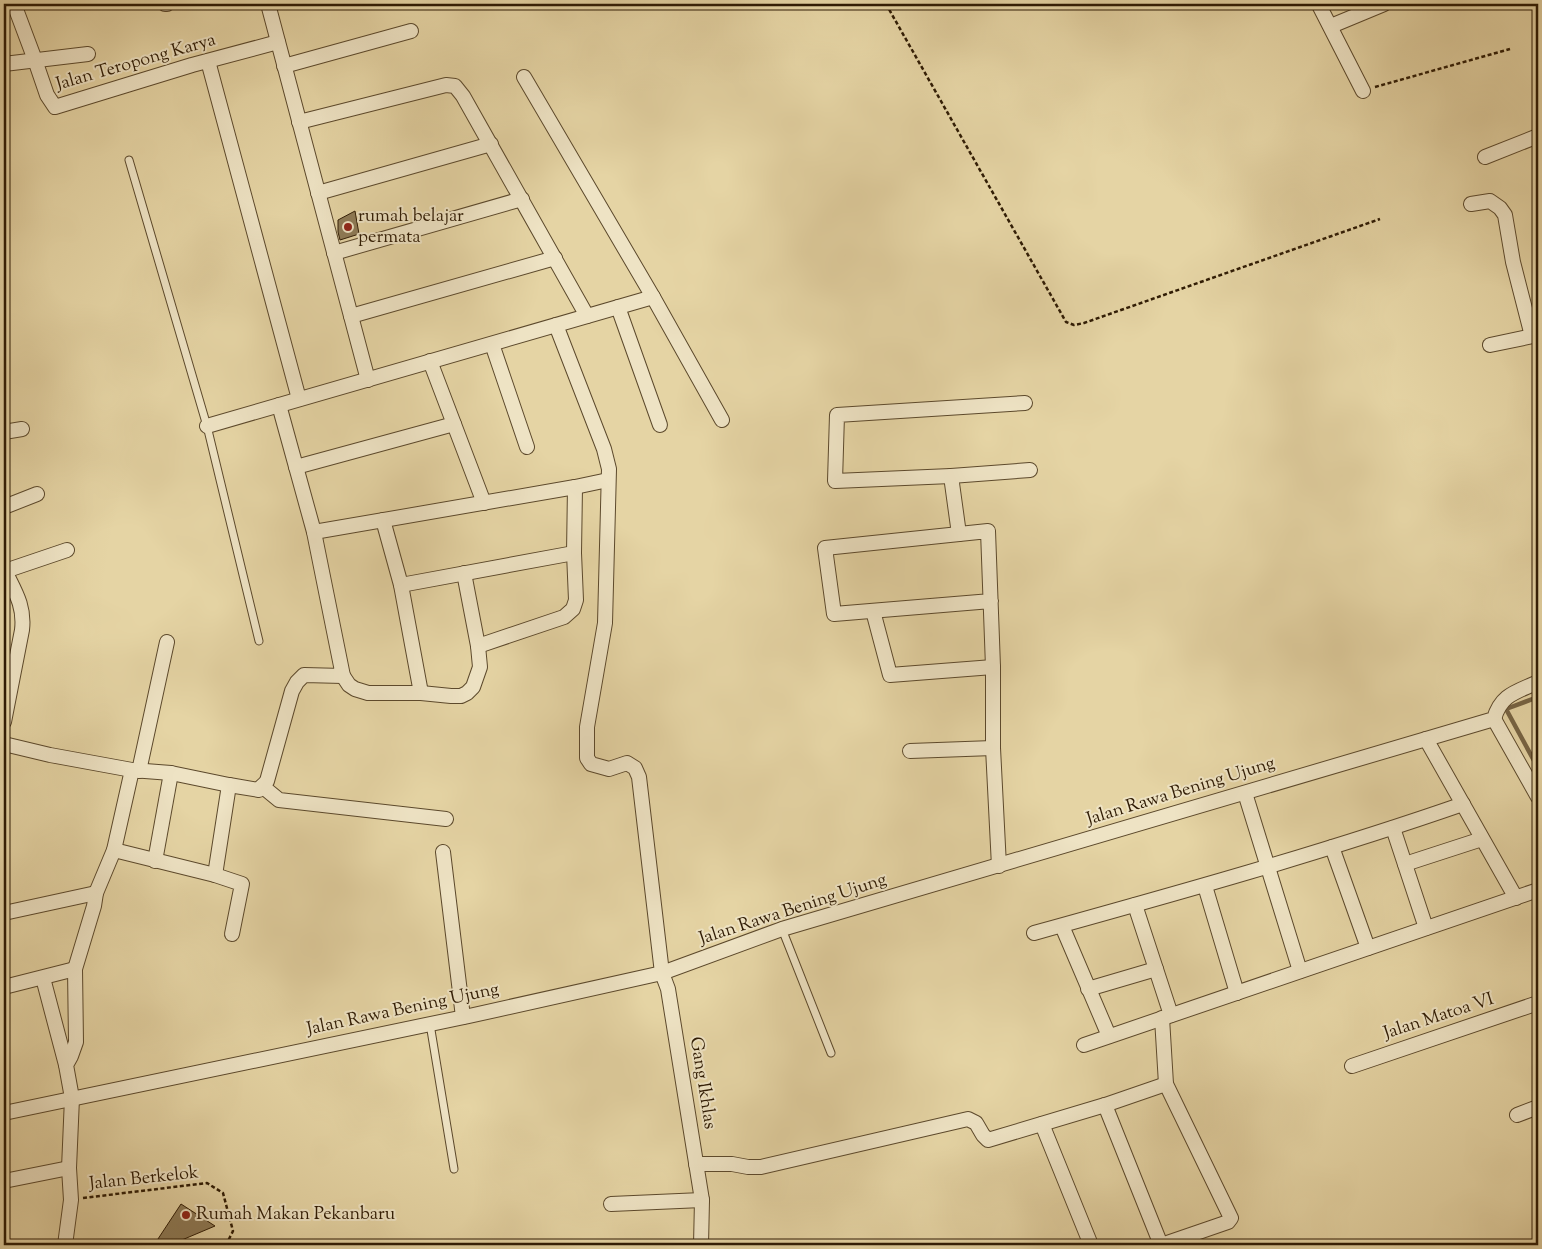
<svg xmlns="http://www.w3.org/2000/svg" width="1542" height="1249" font-family="'Sorts Mill Goudy',serif">
  <rect width="100%" height="100%" fill="#e5d4a4"/>
  <filter id="stains"><feTurbulence type="fractalNoise" baseFrequency=".004" numOctaves="4"/><feColorMatrix values="0 0 0 0 .2 0 0 0 0 .09 0 0 0 0 .02 0 0 0 .5 -.17"/></filter>
  <radialGradient id="worn" r=".72"><stop offset=".6" stop-color="#630" stop-opacity="0"/><stop offset="1" stop-color="#630" stop-opacity=".3"/></radialGradient>
  <g fill="none" stroke-linecap="round" stroke-linejoin="round">
    <path stroke="#776444" stroke-width="4.5" d="M1538 697 1506 709 1538 768"/>
  </g>
  <g fill="#8e7b57" stroke="#2f1b04">
    <path d="M355 211 359 234 340 240 338 232V220Z"/>
    <path d="M181 1204 215 1226 170 1245H154Z"/>
  </g>
  <g fill="none" stroke-linecap="round" stroke-linejoin="round">
    <g stroke="#5c492c" stroke-width="9">
      <g id="lane">
        <path d="M129 160 207 426 259 641"/>
        <path d="M782 929 831 1053"/>
        <path d="M430 1024 454 1169"/>
      </g>
    </g>
    <g stroke="#5c492c" stroke-width="16">
      <g id="street">
        <path d="M14 4 35 60 47 95 55 107 192 65 278 42"/>
        <path d="M165 4H167"/>
        <path d="M268 4 368 380"/>
        <path d="M1320 7 1363 91"/>
        <path d="M1331 26 1384 4"/>
        <path d="M208 61 299 399"/>
        <path d="M4 64 88 54"/>
        <path d="M284 66 411 31"/>
        <path d="M524 77 653 297 722 420"/>
        <path d="M299 122 446 85 455 86 463 96 587 316"/>
        <path d="M1485 157 1538 136"/>
        <path d="M318 193 491 144"/>
        <path d="M1471 204 1490 201 1500 208 1505 215 1513 262 1532 336"/>
        <path d="M334 253 522 199"/>
        <path d="M618 307 660 425"/>
        <path d="M351 316 555 258"/>
        <path d="M556 325 604 449 609 469 605 623 587 727V758L591 764 609 769 627 763 635 768 639 777 662 973 668 989 702 1200 701 1245"/>
        <path d="M492 344 527 447"/>
        <path d="M1490 345 1538 335"/>
        <path d="M430 361 484 503"/>
        <path d="M207 426 653 297"/>
        <path d="M4 432 22 429"/>
        <path d="M296 467 454 424"/>
        <path d="M951 476 835 481 837 415 1025 403"/>
        <path d="M4 507 37 494"/>
        <path d="M383 520 401 585 421 693"/>
        <path d="M314 532 575 487 608 480"/>
        <path d="M959 534 951 476 1030 470"/>
        <path d="M4 569C14 590 25 605 22 630L4 722"/>
        <path d="M5 571 67 550"/>
        <path d="M401 585 574 553"/>
        <path d="M991 601 834 614 825 548 988 531 993 667V748L999 866"/>
        <path d="M873 611 890 675 993 667"/>
        <path d="M478 646 564 617 573 609 576 600 574 553 575 487"/>
        <path d="M343 676 349 685 355 689 368 693H421L451 696H461L467 693 473 687 480 667 478 646 464 573"/>
        <path d="M1494 719 1538 797"/>
        <path d="M1426 739 1516 898"/>
        <path d="M4 744 50 755 132 770"/>
        <path d="M910 751 993 748"/>
        <path d="M139 771 167 642"/>
        <path d="M262 786 279 800 446 819"/>
        <path d="M1245 793 1300 971"/>
        <path d="M1393 828 1426 928"/>
        <path d="M1332 847 1368 948"/>
        <path d="M114 850 215 875 242 884 232 934"/>
        <path d="M443 852 463 1017"/>
        <path d="M155 861 171 773"/>
        <path d="M1405 864 1482 839"/>
        <path d="M215 875 229 785"/>
        <path d="M1205 886 1237 993"/>
        <path d="M1135 905 1171 1015"/>
        <path d="M4 913 96 893"/>
        <path d="M1062 926 1109 1036"/>
        <path d="M1034 933C1178 893 1322 853 1463 804"/>
        <path d="M43 978 66 1065"/>
        <path d="M4 987 75 969"/>
        <path d="M1088 989 1156 969"/>
        <path d="M1084 1045 1538 890"/>
        <path d="M1352 1066 1538 1003"/>
        <path d="M1105 1105 1161 1245"/>
        <path d="M4 1113 469 1016 662 973 782 929 1494 719C1501 694 1517 692 1538 682"/>
        <path d="M1517 1115 1538 1107"/>
        <path d="M1042 1124 1091 1245"/>
        <path d="M696 1164H732L748 1167H761L968 1119 976 1123 983 1135 988 1140 1105 1105 1166 1084"/>
        <path d="M4 1181 69 1168"/>
        <path d="M611 1204 702 1200"/>
        <path d="M65 1245 71 1200 69 1168 72 1098 66 1065 71 1056 76 1042 75 969 94 906 96 893 114 850 132 770 171 773 229 785 259 790 267 781 292 691 297 682 304 675 343 676 314 532 279 405"/>
        <path d="M1161 1245 1228 1222 1231 1218 1166 1084 1162 1018"/>
      </g>
    </g>
    <g stroke="#2f1b04" stroke-width="2.5" stroke-dasharray="4 2.5" stroke-linecap="butt">
      <path d="M886 4 1066 322 1074 325 1084 323 1380 219"/>
      <path d="M1375 87 1510 49"/>
      <path d="M83 1198 207 1183 223 1193 233 1231 226 1245"/>
    </g>
    <use href="#lane" stroke="#eee3c4" stroke-width="7"/>
    <use href="#street" stroke="#eee3c4" stroke-width="14"/>
  </g>
  <g fill="#8f2418" stroke="#eee3c4" stroke-width="2">
    <circle cx="348" cy="227" r="5"/>
    <circle cx="186" cy="1215" r="5"/>
  </g>
  <g text-anchor="middle" dominant-baseline="central" stroke-width="4" stroke-linejoin="round" paint-order="stroke">
    <g font-size="18" fill="#2f1b04" stroke="#eee3c4">
      <text transform="translate(136 63) rotate(-16)">Jalan Teropong Karya</text>
      <text transform="translate(1181 792) rotate(-17)">Jalan Rawa Bening Ujung</text>
      <text transform="translate(793 910) rotate(-18)">Jalan Rawa Bening Ujung</text>
      <text transform="translate(403 1010) rotate(-12)">Jalan Rawa Bening Ujung</text>
      <text transform="translate(1439 1017) rotate(-18)">Jalan Matoa VI</text>
      <text transform="translate(702 1083) rotate(81)">Gang Ikhlas</text>
      <text transform="translate(144 1179) rotate(-6)">Jalan Berkelok</text>
    </g>
    <g font-size="18" fill="#2f1b04" stroke="#eee3c4" text-anchor="start">
      <text x="358" y="217">rumah belajar<tspan x="358" dy="21">permata</tspan></text>
      <text x="196" y="1215">Rumah Makan Pekanbaru</text>
    </g>
  </g>
  <rect width="1542" height="1249" fill="none" stroke="#e5d4a4" stroke-width="20"/>
  <rect x="5" y="5" width="1532" height="1239" fill="none" stroke="#2f1b04" stroke-width="2.5"/>
  <rect x="10" y="10" width="1522" height="1229" fill="none" stroke="#2f1b04"/>
  <rect width="100%" height="100%" filter="url(#stains)"/>
  <rect width="100%" height="100%" fill="url(#worn)"/>
</svg>
